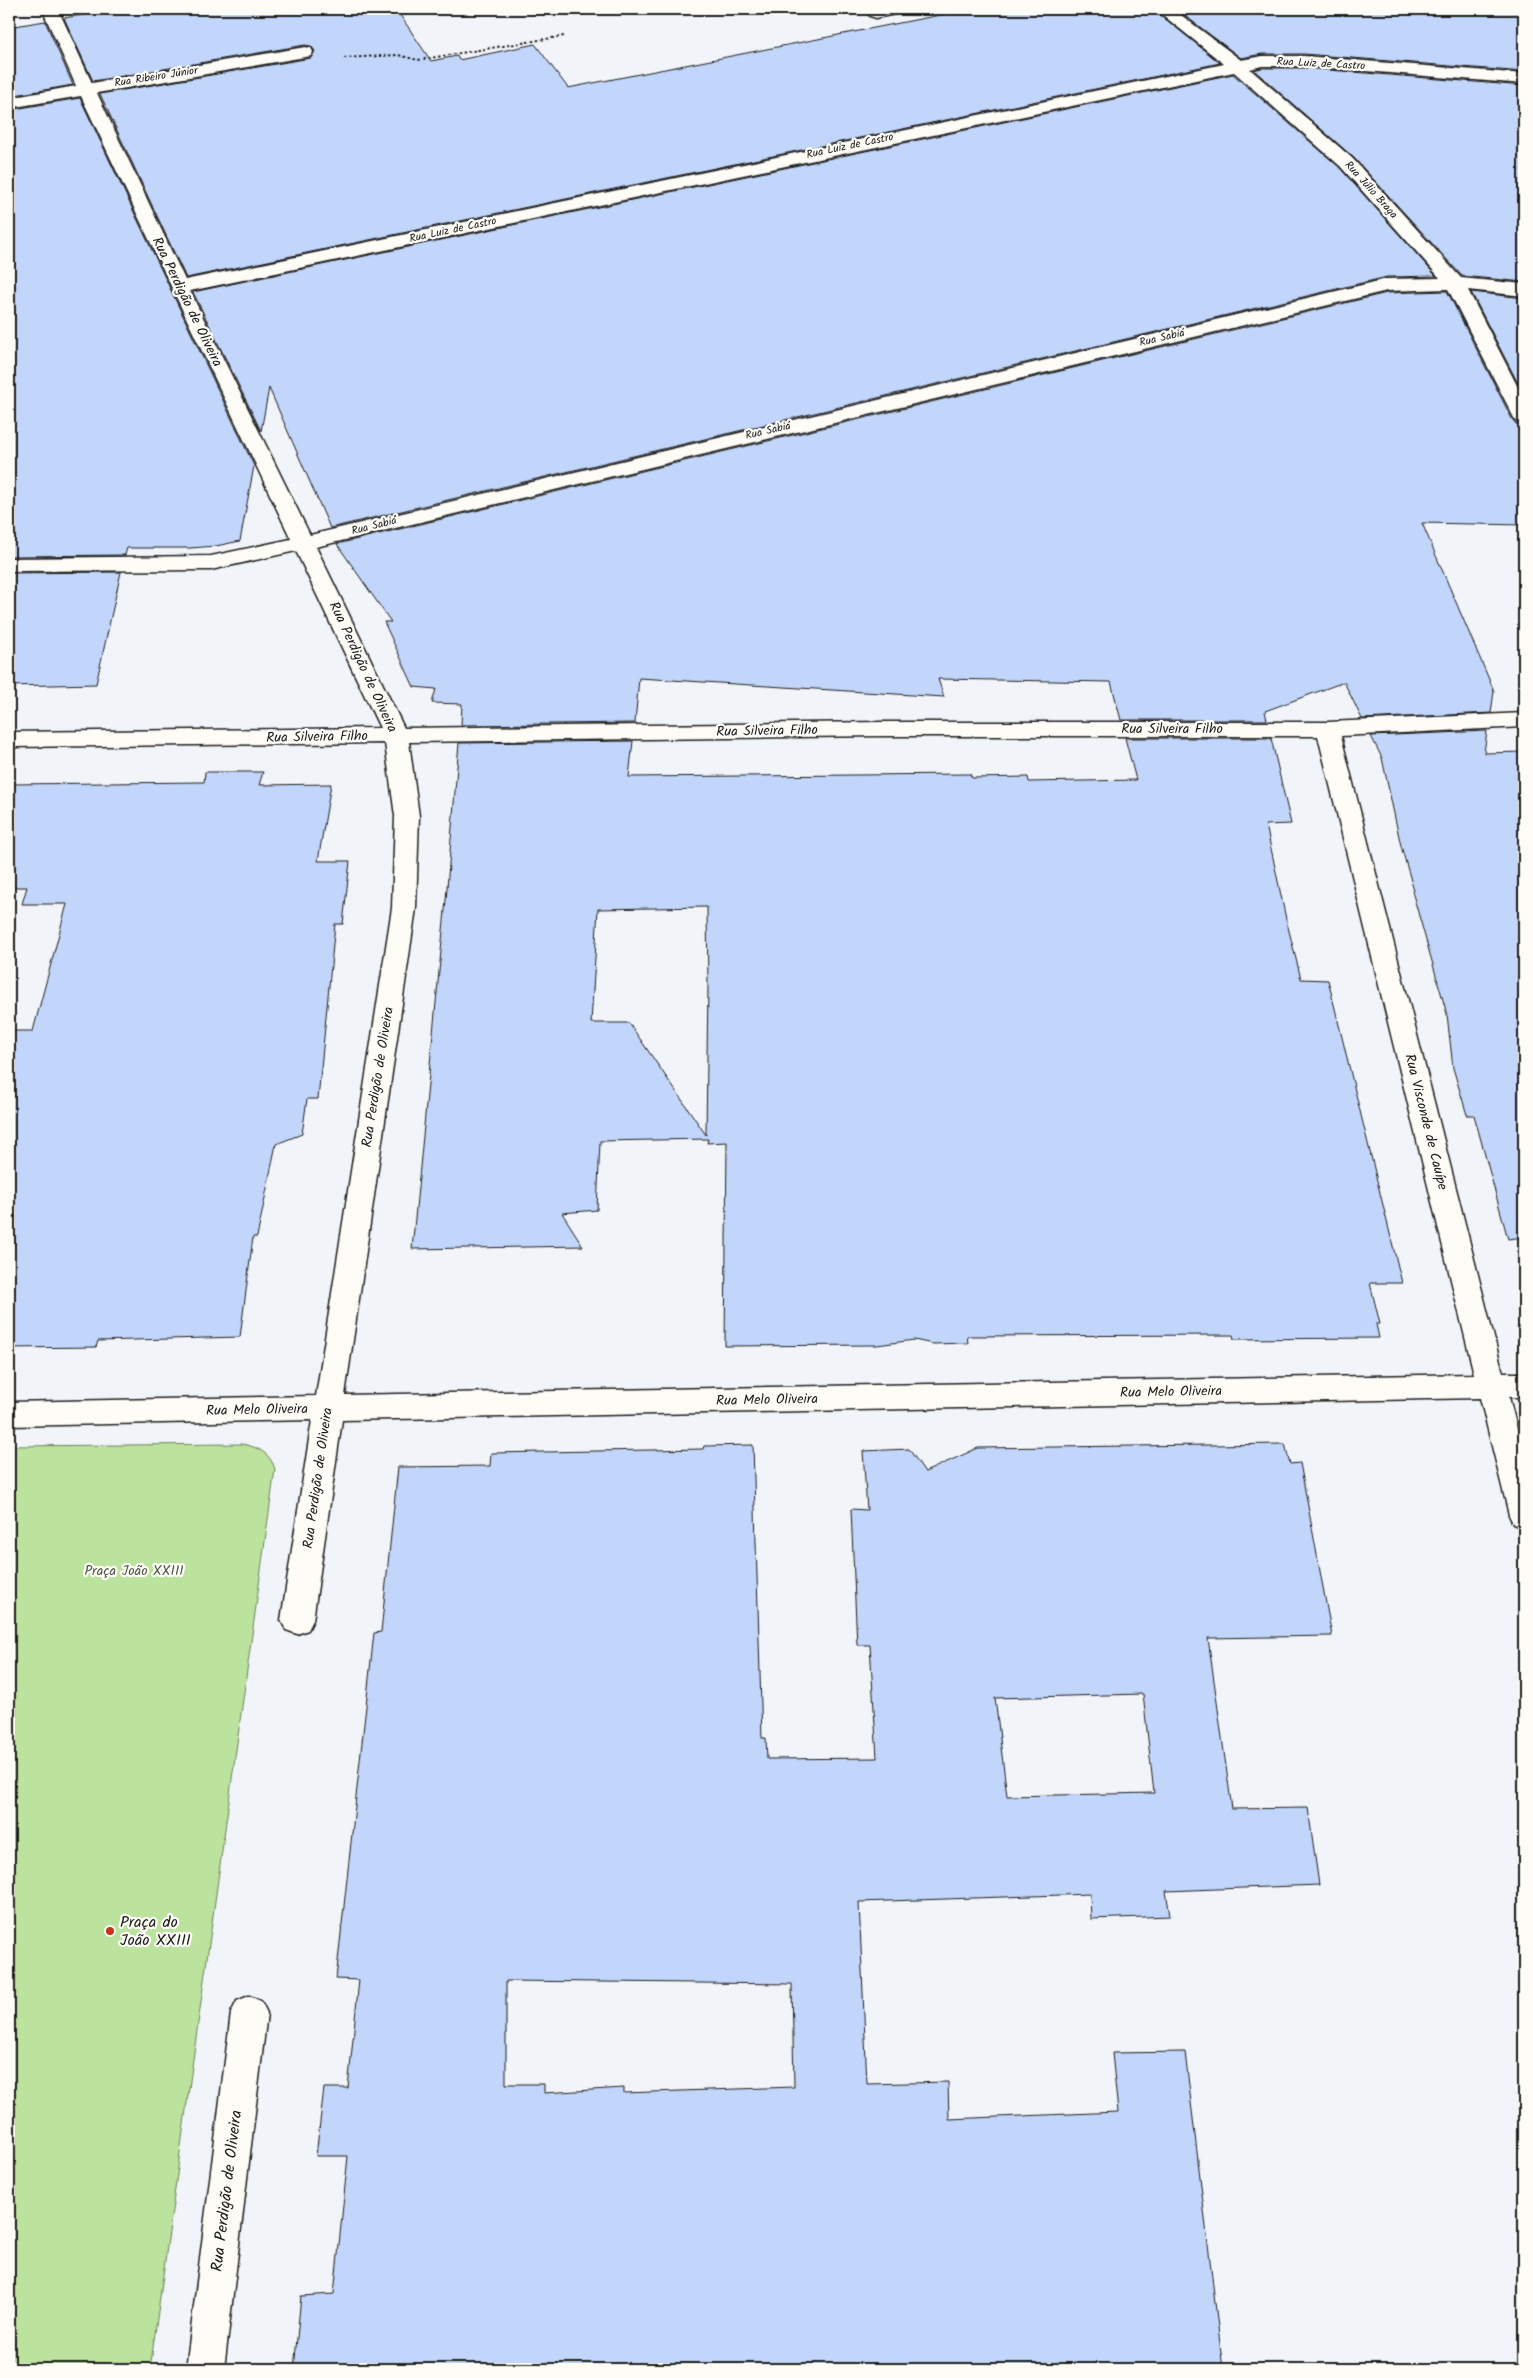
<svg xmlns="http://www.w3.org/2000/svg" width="1533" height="2378" font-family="Kalam,sans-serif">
  <rect width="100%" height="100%" fill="#f1f4f8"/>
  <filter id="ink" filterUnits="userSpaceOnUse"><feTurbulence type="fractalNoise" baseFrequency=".02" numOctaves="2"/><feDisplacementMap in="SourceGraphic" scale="10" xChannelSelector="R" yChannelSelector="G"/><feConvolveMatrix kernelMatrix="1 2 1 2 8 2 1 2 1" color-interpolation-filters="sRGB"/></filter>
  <g filter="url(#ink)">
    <path fill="#bbe39e" stroke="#6c805d" d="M242 1444C258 1447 270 1453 275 1469L150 2369H9V1446Z"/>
    <g fill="#c2d6fb" stroke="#1c1c1c" fill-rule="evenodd">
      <path d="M119 9H396L431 61 457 56 459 60 535 44 568 88 971 9H1153L1220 63 186 278 100 94 311 58 315 51 311 46 305 45 93 81 64 18Z"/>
      <path d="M1176 9H1524V72L1304 54H1262L1241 58Z"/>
      <path d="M45 21 73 85 9 96V27Z"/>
      <path d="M1262 68H1304L1524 86V282L1462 276 1353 157 1254 70Z"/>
      <path d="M1233 74 1339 167 1436 276 1387 277 330 528 269 388 261 431 193 292Z"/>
      <path d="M80 98 254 466 240 541 216 546 190 548H127L125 555 9 556V110Z"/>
      <path d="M1447 291 1512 419 1516 424 1524 426V525L1422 523 1494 691 1491 713 1362 719 1344 682 1265 711 1267 720H1121L1111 682 938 679 944 697 639 678 635 723 461 725 462 704 432 703 436 689 414 687 384 622H391L337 544 1387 293Z"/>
      <path d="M1471 292 1524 298V395Z"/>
      <path d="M121 572 96 684 9 686V573Z"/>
      <path d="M1487 731 1484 753 1524 752V1237L1508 1239 1474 1115H1467L1453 1068 1447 1014 1412 891H1414L1401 846 1382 758 1371 736Z"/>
      <path d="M1125 738H1271L1291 824 1266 825 1286 919 1301 979 1328 980 1402 1283H1370L1380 1324H1376L1379 1338 1234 1339 1233 1335 967 1336 968 1343 933 1344 914 1340 877 1345 725 1346 727 1142 707 1143 708 1139 600 1141 597 1210 562 1213 583 1246 412 1249 446 900 459 743 633 741 629 777 970 774 972 778 1028 777 1029 782 1136 780ZM707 907 708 985 706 1135 629 1023H591L598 909Z"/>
      <path d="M205 772H263L259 785 331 784 318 861H350L343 924H335L318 1099H307L302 1134 276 1144 257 1237H253L240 1337 98 1341 96 1347 9 1348V1031H33L67 904H22L27 887H9V784L204 782Z"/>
      <path d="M1285 1444 1290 1464 1300 1463 1332 1636 1208 1638 1232 1809 1308 1808 1319 1885 1166 1891 1170 1916 1091 1919 1090 1894 859 1902 867 2084 948 2082 949 2119 1118 2112 1112 2053 1185 2052 1223 2369H294L301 2296 334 2294 348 2156H316L324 2088H348L359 1980 336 1979 374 1633 381 1632 398 1467 490 1466 491 1453 703 1449 704 1446 753 1445 762 1738H766L767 1759 877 1758 870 1645H857L851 1509 867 1510 863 1451 909 1449 925 1472 978 1448ZM1143 1694 1154 1793 1007 1796 995 1698ZM506 1981 792 1984 794 2087 624 2093V2088L544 2093V2084H506Z"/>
    </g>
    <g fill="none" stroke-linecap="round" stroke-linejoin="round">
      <g stroke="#1c1c1c" stroke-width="3">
        <g id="minor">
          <path d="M42 9H58L92 83 305 47 311 48 313 52 311 56 305 57 97 93 185 280 1224 64 1155 9H1173L1241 60 1262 56H1304L1524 74V84L1304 66H1262L1250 69 1352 158 1461 278 1524 284V296L1468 290 1524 399V424L1517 422 1514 418 1448 289 1387 291 316 547 404 728 882 722H1328L1524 713V727L1341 736 1503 1373H1524V1397H1509L1524 1456V1528L1513 1524 1509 1515 1480 1398 342 1420 313 1620 308 1630 297 1634 286 1630 281 1620 312 1420 9 1426V1402L316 1396 392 908 395 816 385 743 9 747V732L380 728 296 551 211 570 9 571V558L211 556 291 539 81 96 9 108V98L76 86ZM1234 72 1340 166 1440 278 1387 279 310 535 190 291ZM882 736H1318L1474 1374 345 1395 416 908 419 816 409 742Z"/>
          <path d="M873 9H907L905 12 876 18 870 16 868 13Z"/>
          <path d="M249 1996 261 2001 267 2013 224 2369H186L231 2013 237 2001Z"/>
        </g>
      </g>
      <path stroke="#1c1c1c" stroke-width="2" stroke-dasharray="2.5 2.5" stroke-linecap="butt" d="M344 58 398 55 418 60 564 36"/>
      <use href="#minor" fill="#fdfcf7" fill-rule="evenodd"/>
    </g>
  </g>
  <circle fill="#c8321e" stroke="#fdfcf7" stroke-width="2" cx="110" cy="1931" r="5"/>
  <g text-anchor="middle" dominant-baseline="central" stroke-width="4.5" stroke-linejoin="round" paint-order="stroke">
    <g font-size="11" fill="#1c1c1c" stroke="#fdfcf7">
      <text transform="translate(1321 64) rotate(3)">Rua Luiz de Castro</text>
      <text transform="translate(156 77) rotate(-9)">Rua Ribeiro Júnior</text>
      <text transform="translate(850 146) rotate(-12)">Rua Luiz de Castro</text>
      <text transform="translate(1371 190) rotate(48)">Rua Júlio Braga</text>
      <text transform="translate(453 230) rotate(-12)">Rua Luiz de Castro</text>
      <text transform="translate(1162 338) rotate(-13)">Rua Sabiá</text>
      <text transform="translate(768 431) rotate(-13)">Rua Sabiá</text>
      <text transform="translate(374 526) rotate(-14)">Rua Sabiá</text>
    </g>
    <g font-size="14" fill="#1c1c1c" stroke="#fdfcf7">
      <text transform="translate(187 302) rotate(64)">Rua Perdigão de Oliveira</text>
      <text transform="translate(363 667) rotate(65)">Rua Perdigão de Oliveira</text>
      <text x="1172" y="729">Rua Silveira Filho</text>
      <text transform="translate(767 731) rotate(-1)">Rua Silveira Filho</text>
      <text transform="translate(317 737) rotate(-1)">Rua Silveira Filho</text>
      <text transform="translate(378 1077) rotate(-81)">Rua Perdigão de Oliveira</text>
      <text transform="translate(1426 1122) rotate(76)">Rua Visconde de Cauípe</text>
      <text transform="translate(1171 1392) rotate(-1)">Rua Melo Oliveira</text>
      <text transform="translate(767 1400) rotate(-1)">Rua Melo Oliveira</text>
      <text transform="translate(257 1410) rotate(-1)">Rua Melo Oliveira</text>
      <text transform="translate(318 1478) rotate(-82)">Rua Perdigão de Oliveira</text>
    </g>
    <g font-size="14" fill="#4c5843" stroke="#fdfcf7">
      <text x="134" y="1571">Praça João XXIII</text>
    </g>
    <g font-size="16" fill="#1c1c1c" stroke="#fdfcf7" text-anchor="start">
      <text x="120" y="1922">Praça do<tspan x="120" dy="18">João XXIII</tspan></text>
    </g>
    <g font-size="16" fill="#1c1c1c" stroke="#fdfcf7">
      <text transform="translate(227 2191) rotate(-83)">Rua Perdigão de Oliveira</text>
    </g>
  </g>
  <rect width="1533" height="2378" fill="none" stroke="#fdfcf7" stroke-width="30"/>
  <rect x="15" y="15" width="1503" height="2348" fill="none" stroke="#1c1c1c" stroke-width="2" filter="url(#ink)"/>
</svg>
